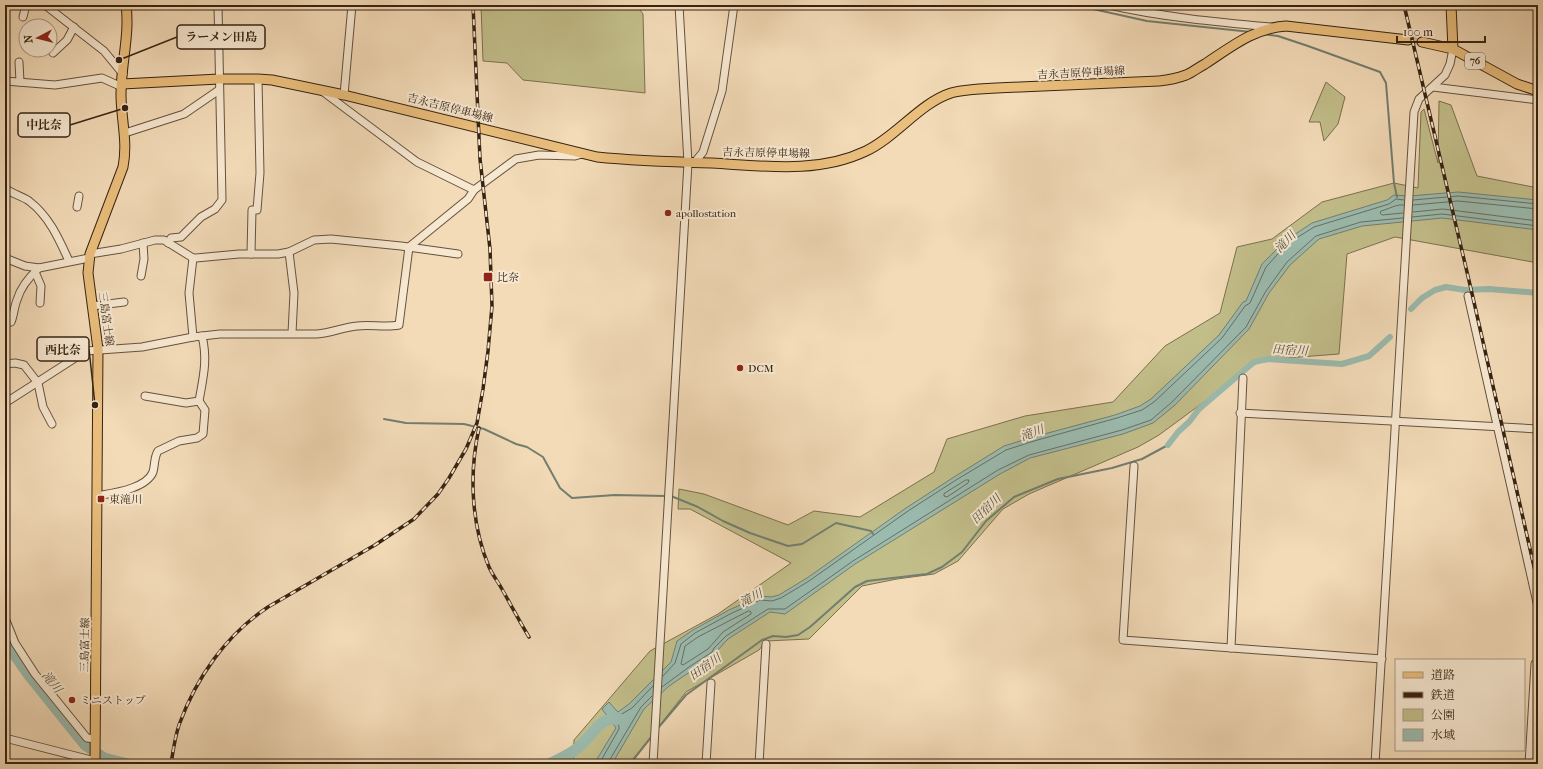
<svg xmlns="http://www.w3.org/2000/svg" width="1543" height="769" font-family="'IM FELL French Canon','Noto Serif JP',serif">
  <rect width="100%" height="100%" fill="#f3dbb8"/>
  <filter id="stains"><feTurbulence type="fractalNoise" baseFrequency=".005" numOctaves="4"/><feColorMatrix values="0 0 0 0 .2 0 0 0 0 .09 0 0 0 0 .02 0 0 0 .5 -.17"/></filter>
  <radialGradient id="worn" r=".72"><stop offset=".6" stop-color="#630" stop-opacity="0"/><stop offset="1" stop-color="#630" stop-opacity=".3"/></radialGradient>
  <g fill="#c2be8a" stroke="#7c704e">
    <path d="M481 5H550L548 8 553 5H636L643 14 645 93 523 80 507 63 483 61Z"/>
    <path d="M1326 82 1345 97 1338 124 1324 141 1320 122H1309Z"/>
    <path d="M1439 101 1451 105 1477 176 1538 188V263L1395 237 1347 254 1339 354 1261 360 1235 379 1159 435 1138 447 1029 494 1003 509 958 561 934 574 897 579 862 586 809 639 766 641 759 650 686 692 629 764H573L574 740 650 651 718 614 791 563 690 509H678L679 489 704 494 788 525 814 511 860 517 934 472 947 439 1025 416 1113 402 1165 346 1220 313 1237 247 1272 239 1322 202 1394 183 1418 188 1421 112 1424 109 1438 163Z"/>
  </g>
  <path fill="#9bbbaf" stroke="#737e70" d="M1458 192 1538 200V230L1442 218 1362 226 1319 239 1290 265 1269 293 1249 329 1175 405 1153 423 1123 434 1030 458 1000 474 855 564 785 614 770 612 728 639 717 651 718 653 669 686 644 709 612 764H594L616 728 602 709 609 702 618 712 629 704 671 662 677 641 693 630 729 610 760 596 771 597 779 595 807 578 906 508 954 477 1004 446 1033 437 1115 415 1140 406 1151 399 1219 335 1243 302 1246 301 1262 264 1285 241 1312 223 1387 200 1394 195 1409 196Z"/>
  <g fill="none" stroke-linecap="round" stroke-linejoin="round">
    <g stroke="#696f60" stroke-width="1">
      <path d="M1413 200 1458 196 1538 204"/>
      <path d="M1413 205 1458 201 1538 209"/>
      <path d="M1413 212 1443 209 1538 221"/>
      <path d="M1403 213 1382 215 1380 213 1381 211C1389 209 1396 204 1404 205"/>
      <path d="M1412 217 1442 214 1538 226"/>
      <path d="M966 480H969L968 483 947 497 944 496V494Z"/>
      <path d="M749 611 751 612V614L723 632 708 649 683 665 681 664 685 646 698 637Z"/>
      <path d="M663 676 675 663 681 644 695 633 730 614 760 600 772 601 781 598 809 581 908 511 956 480 1006 450 1034 441 1117 418 1142 410 1154 402 1222 338 1245 306 1250 303 1266 267 1287 244 1314 227 1389 204 1396 199 1404 200"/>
      <path d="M662 687 689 667 712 652 714 648 726 636 768 609H785L853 561 998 470 1029 455 1122 430 1151 420 1172 402 1246 327 1266 291 1287 262 1316 236 1361 222 1403 218"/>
      <path d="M599 764 619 729C620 723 613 721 613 715H620L632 708 653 686"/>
      <path d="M609 764V761L641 707 652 696"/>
    </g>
    <g stroke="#737e70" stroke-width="2">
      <path d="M1075 5 1147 21 1251 32"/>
      <path d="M1263 34 1278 36 1308 46 1380 72 1386 83 1394 183 1397 197"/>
      <path d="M384 419 406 423 464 424 484 429 516 444 527 447 543 457 560 488 572 498 615 495 666 496"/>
      <path d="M671 496 698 507 723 521 750 533 788 546 802 544 836 523 871 531 873 534"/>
      <path d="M658 728 686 695 762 640 773 636 786 637 798 635 810 627 855 587 867 581 927 574 942 567 962 552 986 521 1014 497 1058 479 1112 468 1142 459 1168 445"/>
      <path d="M630 764 653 735"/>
    </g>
    <g stroke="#9bbbaf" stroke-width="6">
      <path d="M1411 309 1422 298 1435 290 1446 287 1465 290 1489 289 1538 293"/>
      <path d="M1168 445 1178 432 1189 422 1199 409 1254 362 1268 359 1342 364 1369 356 1390 337"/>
    </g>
    <g stroke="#9bbbaf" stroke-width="11">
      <path d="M5 633 9 647 28 674 85 745 104 758 128 764"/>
      <path d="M549 764C560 759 573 753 581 745 597 731 599 715 624 720"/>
    </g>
    <path stroke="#cdb697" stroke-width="9" stroke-dasharray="9 4.5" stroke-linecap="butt" d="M1408 40 1422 42"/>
    <g stroke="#66513c" stroke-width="9">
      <g id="minor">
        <path d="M45 5 104 51 123 74"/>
        <path d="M1109 5C1162 17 1216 22 1271 27"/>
        <path d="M23 17 26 5"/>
        <path d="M53 53 67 40 74 27"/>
        <path d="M19 62 20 82"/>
        <path d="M5 81 55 85 102 78 122 87"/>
        <path d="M1433 87 1538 100"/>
        <path d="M322 91 417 162 474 190"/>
        <path d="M344 95 352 5"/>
        <path d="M125 133 184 114 219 90"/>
        <path d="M694 163 703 152 722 91 734 5"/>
        <path d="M5 188C12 194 22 196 29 201 49 216 59 239 69 261"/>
        <path d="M77 207 79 196"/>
        <path d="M168 243 171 238 181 237 201 217 215 209 222 200 218 5"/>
        <path d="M289 252 294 293 292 333"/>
        <path d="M90 254 121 249 155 240H164L193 258H196L239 254H278L289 252 314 240 331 239 401 246 458 254"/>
        <path d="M251 254 252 210H257L260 173 258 79"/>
        <path d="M5 258 25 266 39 268 89 258"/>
        <path d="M193 258 189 293 193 337"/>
        <path d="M35 272 41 286 40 303"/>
        <path d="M141 276 144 259 143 243"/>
        <path d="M1468 296 1538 607"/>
        <path d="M92 306 124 302"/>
        <path d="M5 323 11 322C14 315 14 307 17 300 21 286 29 277 39 268"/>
        <path d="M5 364 15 363 24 365 38 383 43 407 52 424"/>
        <path d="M145 396 186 403 199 401"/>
        <path d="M5 403 86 351 142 347 193 337 220 334H317C331 333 344 327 357 326 371 324 385 328 399 325L409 247 468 199 474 190 516 159 539 155 575 156 582 154"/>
        <path d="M1240 413 1538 429"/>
        <path d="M1134 466 1123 640 1382 659"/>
        <path d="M97 496C113 493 146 489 153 472 155 465 154 457 158 451L179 441 197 438 203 434 205 410 199 401C203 378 208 360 202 336"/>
        <path d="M5 618 15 643 35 674 87 738 95 739"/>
        <path d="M1231 648 1243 378"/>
        <path d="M5 738 95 761"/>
        <path d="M653 764 688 163 679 5"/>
        <path d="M706 764 711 683"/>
        <path d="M759 764 766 644"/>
        <path d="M1375 764 1414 112 1419 99 1445 75 1450 64 1453 49"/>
        <path d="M1529 764 1535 664H1538"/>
      </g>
    </g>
    <g stroke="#372312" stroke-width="11">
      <g id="major">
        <path d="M1451 5 1453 49 1517 84 1538 91"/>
        <path d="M1422 42 1453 49"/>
        <path d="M122 84 219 79H258L272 80 344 95 597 157C635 161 674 162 712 163 764 166 818 174 866 151 896 137 920 103 951 93 969 88 1001 88 1020 87 1067 85 1113 83 1159 81 1169 80 1178 78 1186 75 1193 72 1199 67 1205 64 1231 47 1254 28 1286 26L1408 40"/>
        <path d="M95 764 98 349 88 273 90 254 123 167C128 141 121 120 121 94 121 64 130 34 126 5"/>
      </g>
    </g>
    <use href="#minor" stroke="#f7e8d1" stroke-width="7"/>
    <use href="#major" stroke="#eabe7c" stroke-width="9"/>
    <g stroke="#372312" stroke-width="3.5">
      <g id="rail">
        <path d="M1404 5 1471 289 1538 584"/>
        <path d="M479 428C469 473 471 524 489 567 493 576 499 583 503 591 512 607 520 622 529 637"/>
        <path d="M171 764C173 751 175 737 179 725 196 678 226 635 268 607L375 545 414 519 438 494 449 478 466 449 477 423 483 389 488 351 492 306 490 249 480 159 473 5"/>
      </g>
    </g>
    <use href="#rail" stroke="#f7e8d1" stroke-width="2" stroke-dasharray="6" stroke-linecap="butt"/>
  </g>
  <g fill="#8f2418" stroke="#f7e8d1" stroke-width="1.5">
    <circle cx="668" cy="213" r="4"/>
    <rect x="483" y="272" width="10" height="10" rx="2"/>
    <circle cx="740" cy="368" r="4"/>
    <rect x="97" y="495" width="8" height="8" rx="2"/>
    <circle cx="72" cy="700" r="4"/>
  </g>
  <g text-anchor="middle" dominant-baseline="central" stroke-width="4" stroke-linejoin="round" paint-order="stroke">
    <rect fill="#f7e8d1" stroke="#715e4b" stroke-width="1" x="1465" y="53" width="20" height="16" rx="3"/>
    <g font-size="10" font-weight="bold" fill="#372312">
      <text x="1475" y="61">76</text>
    </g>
    <g font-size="11" fill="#372312" stroke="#f7e8d1">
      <text transform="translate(1081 73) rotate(-3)">吉永吉原停車場線</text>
      <text transform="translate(450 108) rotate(14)">吉永吉原停車場線</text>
      <text transform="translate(766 153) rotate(1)">吉永吉原停車場線</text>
      <text transform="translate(106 319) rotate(82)">三島富士線</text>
      <text transform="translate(85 645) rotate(-89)">三島富士線</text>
    </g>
    <g font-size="11" fill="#372312" stroke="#f7e8d1" text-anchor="start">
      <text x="676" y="213">apollostation</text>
      <text x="497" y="277">比奈</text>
      <text x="748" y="368">DCM</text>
      <text x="109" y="499">東滝川</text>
      <text x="80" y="700">ミニストップ</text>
    </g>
    <g font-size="12" font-style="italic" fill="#555141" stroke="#f7e8d1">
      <text transform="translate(1285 242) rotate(-46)">滝川</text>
      <text transform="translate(1290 350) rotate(3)">田宿川</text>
      <text transform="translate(1032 433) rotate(-21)">滝川</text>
      <text transform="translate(986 509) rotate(-44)">田宿川</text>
      <text transform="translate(751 598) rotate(-27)">滝川</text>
      <text transform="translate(705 667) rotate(-36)">田宿川</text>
      <text transform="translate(52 682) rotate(51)">滝川</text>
    </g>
  </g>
  <path fill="none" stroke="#372312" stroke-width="1.5" d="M119 60L177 37M125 108L70 125M95 405L89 349"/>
  <g fill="#372312" stroke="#f7e8d1" stroke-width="1.5">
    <circle cx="119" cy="60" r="4"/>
    <circle cx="125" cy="108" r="4"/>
    <circle cx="95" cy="405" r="4"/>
  </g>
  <g fill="#f7e8d1" stroke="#372312" stroke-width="1.5">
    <rect x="177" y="25" width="88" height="24" rx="4"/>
    <rect x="18" y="113" width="52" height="24" rx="4"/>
    <rect x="37" y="337" width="52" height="24" rx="4"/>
  </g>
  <g font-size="12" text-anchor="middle" font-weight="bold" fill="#372312">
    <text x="221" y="41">ラーメン田島</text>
    <text x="44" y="129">中比奈</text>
    <text x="63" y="354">西比奈</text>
  </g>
  <rect width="1543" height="769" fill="none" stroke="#f3dbb8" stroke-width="20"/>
  <rect x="6" y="6" width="1531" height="757" fill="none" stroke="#372312" stroke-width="2"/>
  <rect x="10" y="10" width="1523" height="749" fill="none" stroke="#372312"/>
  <rect x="1395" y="659" width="130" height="92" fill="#f7e8d1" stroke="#aa9985"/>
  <rect x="1403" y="672" width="20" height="6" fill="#eabe7c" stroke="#aa9985"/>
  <text x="1431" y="679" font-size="12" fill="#372312">道路</text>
  <rect x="1403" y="692" width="20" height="6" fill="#372312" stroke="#aa9985"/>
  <text x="1431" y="699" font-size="12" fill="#372312">鉄道</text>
  <rect x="1403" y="709" width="20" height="12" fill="#c2be8a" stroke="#aa9985"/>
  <text x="1431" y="719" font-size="12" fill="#372312">公園</text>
  <rect x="1403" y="729" width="20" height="12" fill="#9bbbaf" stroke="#aa9985"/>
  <text x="1431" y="739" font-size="12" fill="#372312">水域</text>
  <g transform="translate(38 38) rotate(263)"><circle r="19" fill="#f7e8d1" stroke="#aa9985"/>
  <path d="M0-3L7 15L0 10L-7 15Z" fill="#8f2418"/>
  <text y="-6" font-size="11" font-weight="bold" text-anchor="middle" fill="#372312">N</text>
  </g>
  <path d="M1397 36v6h88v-6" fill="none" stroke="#372312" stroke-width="2"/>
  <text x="1403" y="36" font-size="12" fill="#372312" stroke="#f7e8d1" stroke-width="3" paint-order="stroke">100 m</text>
  <rect width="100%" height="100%" filter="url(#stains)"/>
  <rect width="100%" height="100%" fill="url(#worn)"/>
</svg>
